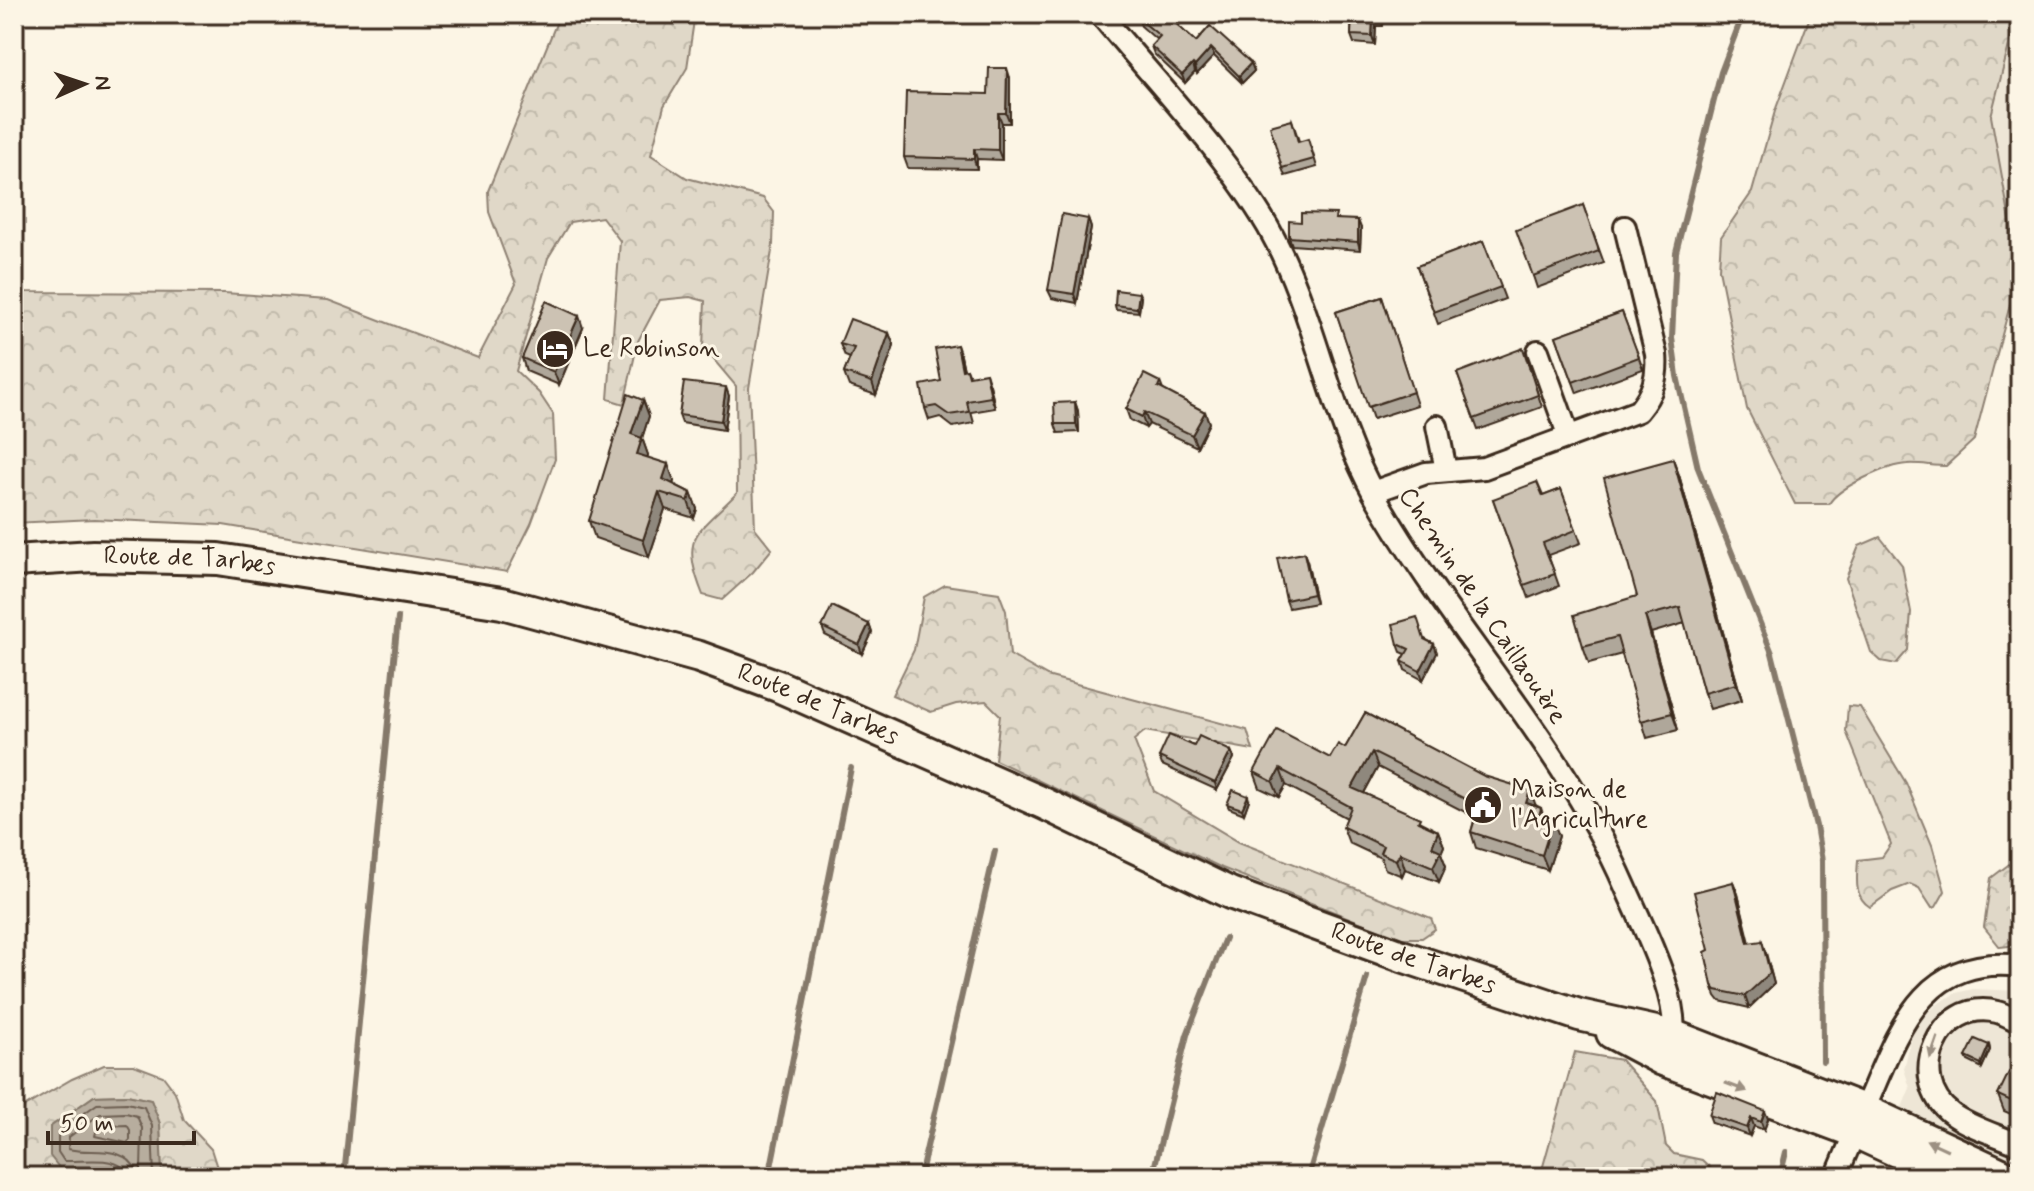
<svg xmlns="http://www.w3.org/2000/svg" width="2034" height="1191" font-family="Mynerve,sans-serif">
  <defs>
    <pattern id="forest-crowns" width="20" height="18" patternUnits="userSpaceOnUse" patternTransform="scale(2)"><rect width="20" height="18" fill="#e0d8c8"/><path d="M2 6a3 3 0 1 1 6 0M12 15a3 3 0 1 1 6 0" fill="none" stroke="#c1baab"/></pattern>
  </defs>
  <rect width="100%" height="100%" fill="#fcf5e5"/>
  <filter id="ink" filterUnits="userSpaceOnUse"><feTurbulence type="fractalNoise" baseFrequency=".0125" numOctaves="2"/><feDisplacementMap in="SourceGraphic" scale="16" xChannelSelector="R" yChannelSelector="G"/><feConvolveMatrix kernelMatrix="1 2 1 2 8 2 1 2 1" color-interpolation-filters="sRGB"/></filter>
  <g filter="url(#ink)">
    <g fill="#eee6d6">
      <path d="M2017 14H2020V449L2008 446 2020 278 1991 116Z"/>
      <path d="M1973 989 2020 991V1177H1873L1910 1088 1904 1069 1912 1035 1926 1014 1939 1003 1956 993Z"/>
    </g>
    <g fill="url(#forest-crowns)" stroke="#8e8173" stroke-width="2">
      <path d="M560 14H695L687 68 664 106 651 155 687 178 763 198 774 212 773 245 749 388 755 528 772 549 753 572 722 600 703 595C679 534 697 534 737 493L736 386 703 347 705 301 690 297 660 300 638 341 624 404 608 399 620 241 602 217 570 222 548 258 516 371 539 393 553 414 555 459 531 524 507 572 223 525 94 519 14 523V284L23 292 224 293 328 300 478 358 516 284 489 212 488 191Z"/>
      <path d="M1811 14H2017L1991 116 2019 271 1974 440 1946 466C1933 466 1920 463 1907 464 1888 465 1838 487 1829 504H1795L1747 409 1719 269 1721 237 1752 192 1775 111Z"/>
      <path d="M1880 537 1902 565 1911 612 1908 650 1896 664 1881 661 1871 652 1846 578 1859 546Z"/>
      <path d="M945 585 999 593 1006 611 1010 655 1047 676 1247 730 1253 750 1145 731 1134 740 1154 791 1239 842 1431 918 1435 929 1422 938H1400L1222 868 995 760 1000 715 986 701 956 704 931 712 892 695 914 650 924 597Z"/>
      <path d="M1848 706 1860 707 1906 783 1932 845 1945 891 1936 907 1932 908 1919 888 1910 884 1892 891 1870 907C1853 896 1857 878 1858 860L1882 857 1891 844 1846 731Z"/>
      <path d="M14 841 22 1108 72 1079 104 1065H134L163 1076 175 1092 184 1120 211 1149 220 1177H162L160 1124 151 1100 127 1095 94 1096 50 1127 60 1170 86 1168 117 1172 120 1177H14Z"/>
      <path d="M2020 856V942L2018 945 2000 947 1984 927 1991 878Z"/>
      <path d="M1575 1052 1621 1060 1657 1101 1666 1146 1674 1154 1702 1160 1720 1177H1621L1600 1166 1580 1177H1540Z"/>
    </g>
    <path fill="#b7ad9e" stroke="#85796b" stroke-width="2" d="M127 1095 151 1100 160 1124 162 1177H120L117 1172 86 1168 61 1170 50 1156V1127L94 1096Z"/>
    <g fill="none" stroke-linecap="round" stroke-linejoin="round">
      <g stroke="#6d5e51" stroke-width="2">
        <path d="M126 1113 137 1116 142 1128 141 1171H137C123 1143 92 1155 68 1149L69 1137 100 1114Z"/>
        <path d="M127 1125 130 1130V1140L127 1143 95 1136 96 1132 105 1126Z"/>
        <path d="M126 1177 124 1168C108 1156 83 1162 64 1161L58 1152V1132L97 1104 127 1103 144 1107 152 1126 154 1177"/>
      </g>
      <g stroke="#85796b" stroke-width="6">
        <path d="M1743 14 1721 72 1676 252 1672 338 1677 376 1698 468 1772 653 1816 826 1822 861 1823 1061"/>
        <path d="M344 1177 398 618"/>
        <path d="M769 1177 851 768"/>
        <path d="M920 1177 995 851"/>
        <path d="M1152 1177 1187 1035 1225 938"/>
        <path d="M1308 1177 1367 977"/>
        <path d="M1780 1177 1786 1152"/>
      </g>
      <g stroke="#3b2a1e" stroke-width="26">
        <g id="minor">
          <path d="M1100 14C1155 81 1224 152 1268 227 1316 312 1328 412 1375 496 1451 630 1563 744 1625 886 1640 921 1687 1010 1670 1045"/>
          <path d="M1538 351 1569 437"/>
          <path d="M1437 426 1446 470"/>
          <path d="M1373 492 1426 473 1484 468 1638 411C1653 393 1658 377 1656 354L1625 227"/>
          <path d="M2020 1022C2013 1019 2005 1014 1997 1012 1939 997 1904 1080 1952 1114 1969 1127 2000 1136 2020 1145"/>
          <path d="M1864 1110C1897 1035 1919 954 2020 966"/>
          <path d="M1836 1177 1855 1132"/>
        </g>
      </g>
      <g stroke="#3b2a1e" stroke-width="36">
        <g id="primary">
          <path id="s1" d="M14 561 93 556 218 559 502 603 699 657 778 686 1043 803 1230 893 1402 956 1579 1015 1674 1036 1864 1110 2008 1177"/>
          <path d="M1612 1033 1663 1060 1855 1132 1953 1177"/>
        </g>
      </g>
      <use href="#minor" stroke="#fcf5e5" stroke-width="20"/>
      <use href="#primary" stroke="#fcf5e5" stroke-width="30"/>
    </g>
    <g fill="#afa79a" stroke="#3b2a1e" stroke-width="2">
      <path d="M1141 14H1182L1184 19 1178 26 1196 42 1210 26 1254 71 1242 83 1214 56 1197 74 1195 72 1185 83 1154 54 1151 46 1157 40 1141 26 1138 18Z"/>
      <path d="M1352 14H1384L1383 26H1376L1375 45 1354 43 1351 35Z"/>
      <path d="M1010 78V123H1002V160L977 159V169L908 168 904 157Z"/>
      <path d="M1292 120 1299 141 1311 147 1317 167 1285 176 1282 168Z"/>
      <path d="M1583 205 1604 263 1537 288 1533 276Z"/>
      <path d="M1088 219 1091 228 1077 303 1052 298 1048 290Z"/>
      <path d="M1338 219 1361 228 1360 250 1292 245 1289 237 1301 222Z"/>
      <path d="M1483 241 1505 299 1438 324 1417 266Z"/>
      <path d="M1141 297 1139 312 1116 310 1115 305Z"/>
      <path d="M1382 297 1417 405 1373 419 1336 312Z"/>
      <path d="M1622 312 1643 369 1577 393 1556 336Z"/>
      <path d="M583 328 559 385 526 371 522 358Z"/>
      <path d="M889 333 894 346 876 395 849 386 844 373 850 358 845 356 840 344Z"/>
      <path d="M961 356 964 370 967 369 970 376 990 385 995 408 971 412 974 423 953 427 940 417 929 420 925 408 941 381Z"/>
      <path d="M1527 360 1542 407 1478 430 1457 373Z"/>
      <path d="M1160 382 1163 390 1205 412 1209 423 1197 447 1149 424 1146 428 1130 420 1126 409Z"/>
      <path d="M729 396 724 430 682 423 679 415Z"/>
      <path d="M643 400 649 416 642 438 648 455 647 458 674 481 673 484 691 493 697 509 694 518 665 509 649 557 595 538 589 521Z"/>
      <path d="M1075 402 1078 411 1079 432 1058 433 1055 424Z"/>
      <path d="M1673 459 1679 475 1742 700 1710 709 1704 693 1685 623 1651 633 1678 730 1647 738 1622 654 1589 663 1583 646 1637 596Z"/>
      <path d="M1561 489 1581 543 1548 555 1559 586 1529 598 1493 499 1543 496Z"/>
      <path d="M1304 553 1307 561 1316 603 1289 608 1286 600Z"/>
      <path d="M869 624 872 633 862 654 825 635 822 627Z"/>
      <path d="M1425 639 1434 644 1437 653 1423 680 1405 670 1402 661 1406 654 1401 652 1398 644Z"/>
      <path d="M1365 713 1541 808 1544 817 1559 836 1548 870 1476 848 1471 832 1475 817 1378 767 1364 793 1438 831 1444 846 1441 853 1446 866 1439 882 1405 869 1402 876 1385 869 1381 858 1349 843 1343 827 1347 818 1286 785 1279 797 1260 788 1254 772 1330 758 1345 748Z"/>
      <path d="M1194 746 1231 751 1234 758 1217 790 1162 765 1159 757Z"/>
      <path d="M1249 800 1244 814 1229 808 1227 804Z"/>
      <path d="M1733 882 1738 894 1750 943 1766 953 1774 984 1749 1008 1720 1001 1716 996 1712 985 1709 950Z"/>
      <path d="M1989 1045 1990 1050 1982 1068 1968 1061 1966 1057Z"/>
      <path d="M2020 1077V1118L2004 1111 1998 1095Z"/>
      <path d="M1709 1115 1768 1119 1764 1130 1754 1126 1750 1136 1712 1123Z"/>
    </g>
    <g fill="#8f887d" stroke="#3b2a1e" stroke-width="2">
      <path d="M1179 14H1182L1184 19 1176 29 1173 21Z"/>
      <path d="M1380 14H1384L1383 26 1380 18Z"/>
      <path d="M1373 18 1376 26 1375 45 1372 36Z"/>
      <path d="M1211 48 1214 56 1197 74 1195 66Z"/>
      <path d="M1251 63 1254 71 1242 83 1239 76Z"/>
      <path d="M1193 64 1195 72 1185 83 1182 75Z"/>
      <path d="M1007 68 1010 78V123L1006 113Z"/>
      <path d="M998 113 1002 123V160L998 150Z"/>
      <path d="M974 149 977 159V169L974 159Z"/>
      <path d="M1088 219 1091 228 1077 303 1074 294Z"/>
      <path d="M1358 220 1361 228 1360 250 1358 242Z"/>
      <path d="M1139 293 1141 297 1139 312 1137 308Z"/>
      <path d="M579 316 583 328 559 385 554 372Z"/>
      <path d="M889 333 894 346 876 395 872 382Z"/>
      <path d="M957 345 961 356 966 381 962 370Z"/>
      <path d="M986 373 990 385 995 408 991 397Z"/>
      <path d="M726 387 729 396 724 430 721 421Z"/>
      <path d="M643 400 649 416 638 451 631 434Z"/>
      <path d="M1075 402 1078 411 1079 432 1076 424Z"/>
      <path d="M1144 412 1149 424 1146 428 1142 417Z"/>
      <path d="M1205 412 1209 423 1197 447 1192 435Z"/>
      <path d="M642 438 648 455 643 471 637 454Z"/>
      <path d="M1673 459 1679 475 1742 700 1736 684Z"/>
      <path d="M668 464 674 481 669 496 663 479Z"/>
      <path d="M659 492 665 509 649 557 643 540Z"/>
      <path d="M691 493 697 509 694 518 688 501Z"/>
      <path d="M1304 553 1307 561 1316 603 1313 594Z"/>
      <path d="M1645 616 1651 633 1678 730 1672 713Z"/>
      <path d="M869 624 872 633 862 654 859 645Z"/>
      <path d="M1434 644 1437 653 1423 680 1420 671Z"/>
      <path d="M1231 751 1234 758 1217 790 1215 783Z"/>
      <path d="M1372 752 1378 767 1358 804 1352 788Z"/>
      <path d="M1280 769 1286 785 1279 797 1273 782Z"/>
      <path d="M1530 790 1536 806 1526 803Z"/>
      <path d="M1248 796 1249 800 1244 814 1242 809Z"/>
      <path d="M1553 820 1559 836 1548 870 1542 855Z"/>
      <path d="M1438 831 1444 846 1441 853 1446 866 1439 882 1433 867 1432 847Z"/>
      <path d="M1400 853 1405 869 1402 876 1396 860Z"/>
      <path d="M1733 882 1738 894 1752 955 1748 943Z"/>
      <path d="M1762 941 1774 984 1749 1008 1745 996Z"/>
      <path d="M1989 1045 1990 1050 1982 1068 1981 1064Z"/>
      <path d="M1765 1111 1768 1119 1764 1130 1761 1122Z"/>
      <path d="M1751 1118 1754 1126 1750 1136 1747 1128Z"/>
    </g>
    <g fill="#ccc2b3" stroke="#3b2a1e" stroke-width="2">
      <path d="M1141 14H1179L1173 21 1196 42 1210 26 1251 63 1239 76 1211 48 1195 66 1193 64 1182 75 1151 46 1160 36 1138 18Z"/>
      <path d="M1352 14H1380V18H1373L1372 36 1351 35Z"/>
      <path d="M989 68H1007L1006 113H998V150L974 149V159L904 157 906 92 988 94Z"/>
      <path d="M1292 120 1298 142 1308 139 1314 159 1282 168 1270 126Z"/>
      <path d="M1583 205 1599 251 1533 276 1516 230Z"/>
      <path d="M1301 213 1336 214 1335 219 1358 220V242L1289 237V221L1301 222Z"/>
      <path d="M1062 214 1088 219 1074 294 1048 290Z"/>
      <path d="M1483 241 1501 287 1434 312 1417 266Z"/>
      <path d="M1116 290 1139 293 1137 308 1115 305Z"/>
      <path d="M1382 297 1413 392 1368 407 1336 312Z"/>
      <path d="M546 301 579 316 554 372 522 358Z"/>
      <path d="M1622 312 1639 357 1573 382 1556 336Z"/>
      <path d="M850 319 889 333 872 382 844 373 854 348 840 344Z"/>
      <path d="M957 345 962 370 967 369 969 376 986 373 991 397 967 401 969 412 949 415 936 406 925 408 921 385 941 381 935 349Z"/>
      <path d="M1523 348 1538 395 1474 419 1457 373Z"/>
      <path d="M1144 374 1160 382 1158 387 1205 412 1192 435 1144 412 1142 417 1126 409Z"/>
      <path d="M684 382 726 387 721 421 679 415Z"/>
      <path d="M628 394 643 400 631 434 642 438 637 454 668 464 663 479 691 493 688 501 659 492 643 540 589 521Z"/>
      <path d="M1075 402 1076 424H1055L1054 403Z"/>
      <path d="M1673 459 1736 684 1704 693 1680 607 1645 616 1672 713 1641 721 1617 637 1583 646 1574 615 1637 596 1604 478Z"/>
      <path d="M1537 482 1543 496 1561 489 1576 530 1543 543 1555 574 1524 585 1493 499Z"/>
      <path d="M1304 553 1313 594 1286 600 1277 558Z"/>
      <path d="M832 606 869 624 859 645 822 627Z"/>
      <path d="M1417 617 1424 639 1434 644 1420 671 1402 661 1409 649 1398 644 1393 624Z"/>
      <path d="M1365 713 1484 776 1530 790 1526 803 1541 808 1539 816 1553 820 1542 855 1471 832 1479 806 1372 752 1352 788 1420 818 1418 822 1438 831 1432 847 1441 851 1433 867 1400 853 1396 860 1380 853 1383 846 1343 827 1351 807 1280 769 1273 782 1254 772 1277 730 1330 758 1338 744 1345 748Z"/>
      <path d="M1169 735 1194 746 1199 736 1231 751 1215 783 1159 757Z"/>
      <path d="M1233 790 1248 796 1242 809 1227 804Z"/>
      <path d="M1733 882 1748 943 1762 941 1770 973 1745 996 1716 990 1712 985 1705 952 1709 950 1694 892Z"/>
      <path d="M1975 1039 1989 1045 1981 1064 1966 1057Z"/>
      <path d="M2009 1072 2020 1077V1105L1998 1095Z"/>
      <path d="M1717 1092 1765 1111 1761 1122 1751 1118 1747 1128 1709 1115Z"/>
    </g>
    <defs><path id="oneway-solid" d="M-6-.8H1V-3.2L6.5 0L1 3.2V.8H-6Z" transform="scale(2)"/></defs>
    <g fill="#9c9082">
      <use href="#oneway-solid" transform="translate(1934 1048) rotate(109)"/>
      <use href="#oneway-solid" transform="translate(1736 1087) rotate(21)"/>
      <use href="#oneway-solid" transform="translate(1937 1145) rotate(-155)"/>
    </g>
  </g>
  <defs>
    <g id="hotel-disc" transform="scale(2)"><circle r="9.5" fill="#3b2a1e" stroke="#fcf5e5"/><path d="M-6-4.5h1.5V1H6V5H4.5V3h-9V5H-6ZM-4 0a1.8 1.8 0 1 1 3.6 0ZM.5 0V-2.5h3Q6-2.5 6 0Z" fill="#fff"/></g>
    <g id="civic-disc" transform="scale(2)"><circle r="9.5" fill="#3b2a1e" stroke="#fcf5e5"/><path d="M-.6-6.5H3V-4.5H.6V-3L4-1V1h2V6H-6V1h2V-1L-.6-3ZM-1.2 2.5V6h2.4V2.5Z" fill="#fff"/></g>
  </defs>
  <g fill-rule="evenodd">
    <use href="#hotel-disc" x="555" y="349"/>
    <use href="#civic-disc" x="1483" y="805"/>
  </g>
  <g text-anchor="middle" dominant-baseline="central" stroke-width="6" stroke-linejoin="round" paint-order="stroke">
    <g font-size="26" fill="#3b2a1e" stroke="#fcf5e5" text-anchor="start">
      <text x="583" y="349">Le Robinson</text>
      <text x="1511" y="790">Maison de<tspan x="1511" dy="30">l'Agriculture</tspan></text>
    </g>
    <g font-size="26" fill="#3b2a1e" stroke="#fcf5e5">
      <text stroke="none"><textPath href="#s1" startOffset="176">Route de Tarbes</textPath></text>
      <text transform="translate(1482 606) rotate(56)">Chemin de la Caillaouère</text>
      <text stroke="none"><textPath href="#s1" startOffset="824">Route de Tarbes</textPath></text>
      <text stroke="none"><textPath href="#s1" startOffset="1472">Route de Tarbes</textPath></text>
    </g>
  </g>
  <rect width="2034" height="1191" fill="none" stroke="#fcf5e5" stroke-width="48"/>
  <rect x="24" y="24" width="1986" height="1143" fill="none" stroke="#3b2a1e" stroke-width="3" filter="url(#ink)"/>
  <g transform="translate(84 84) rotate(87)" stroke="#fcf5e5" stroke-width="6" paint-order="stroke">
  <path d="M0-6L14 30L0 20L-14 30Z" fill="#3b2a1e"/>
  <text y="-12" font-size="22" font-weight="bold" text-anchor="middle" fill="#3b2a1e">N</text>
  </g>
  <path d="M48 1131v12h146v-12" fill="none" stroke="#3b2a1e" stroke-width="4"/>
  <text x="60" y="1131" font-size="24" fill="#3b2a1e" stroke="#fcf5e5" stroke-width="6" paint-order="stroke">50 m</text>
</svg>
